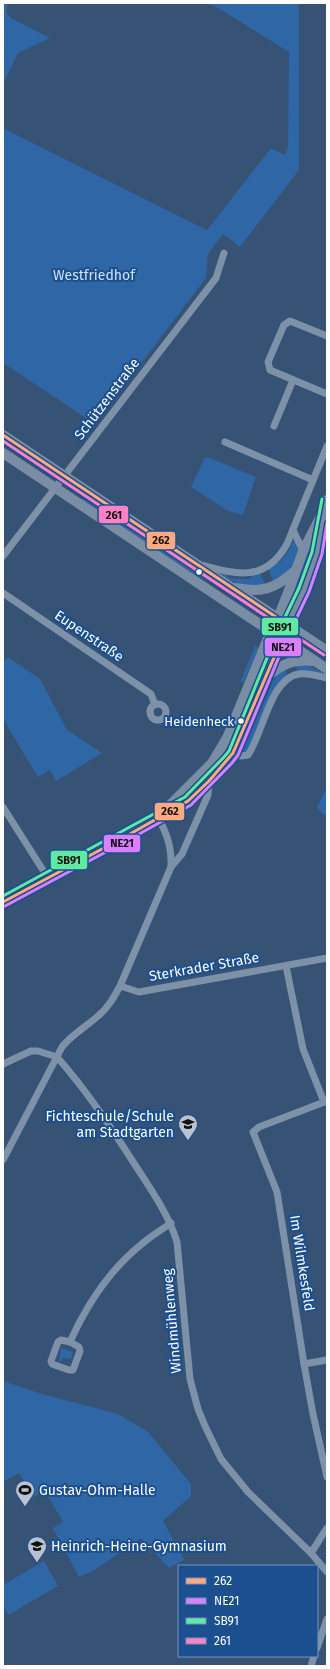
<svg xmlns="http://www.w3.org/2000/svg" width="330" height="1669" font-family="'Fira Sans',sans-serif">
  <rect width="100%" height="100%" fill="#365274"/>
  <g fill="#2f66a5">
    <path d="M3 3H9L7 7V14L11 18 50 38 18 53 3 84Z"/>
    <path d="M205 3H299V170L240 247 223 234 208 254 206 278 95 424 3 363V128L207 230 271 148 285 155 288 147 289 52 218 8Z"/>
    <path d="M205 457 212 459 256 477 243 515 228 511 191 487Z"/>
    <path d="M82 498 126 527 157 544 261 612 259 615 214 585 176 563 81 500Z"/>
    <path d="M317 538 293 605 289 603 311 544 313 540Z"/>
    <path d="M294 539C296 543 298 547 298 551 300 565 283 576 274 583L268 568 275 563 280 562 288 552Z"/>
    <path d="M221 572 226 574 229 578 249 579 253 575 260 573 266 586C244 586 239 586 220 574Z"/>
    <path d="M255 646 259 648 243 683 241 682V680Z"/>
    <path d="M266 651 270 653 234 739 235 732Z"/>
    <path d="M8 657 40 679 67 730 102 753 56 781 50 770 38 777 3 719V663Z"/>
    <path d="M296 664 308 665 327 675 297 672Z"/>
    <path d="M285 668 287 676 277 685 250 749 246 752 241 751 248 739 273 681 277 674Z"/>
    <path d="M327 787V819L317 807Z"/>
    <path d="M61 1348 73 1352 71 1359 63 1358 61 1361H59Z"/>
    <path d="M3 1381 42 1394 118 1414 148 1432 191 1484V1496L163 1521 184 1560 169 1568 141 1538 93 1571 79 1577 53 1528 63 1522 45 1491 33 1497 19 1473 3 1482Z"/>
    <path d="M44 1561 58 1586 8 1615 3 1605V1585Z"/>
  </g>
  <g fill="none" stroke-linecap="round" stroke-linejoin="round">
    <g stroke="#7d92a8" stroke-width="7">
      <path d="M327 336 290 321 284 325 268 362 270 370 327 394"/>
      <path d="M274 426 293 380"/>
      <path d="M225 442 313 480"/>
      <path d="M293 530 303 551"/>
      <path d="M3 556 216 278 224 253"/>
      <path d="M202 565C237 575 266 582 287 544L327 446"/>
      <path d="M3 593 151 694 155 705"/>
      <circle cx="158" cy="712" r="8"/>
      <path d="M233 753 241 756 248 755C263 734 270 678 299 674 308 673 318 676 327 678"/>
      <path d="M3 807 48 878"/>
      <path d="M158 817C167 834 172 848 171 867"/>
      <path d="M286 966 303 1049 324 1102"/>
      <path d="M120 986 139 992 327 958"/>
      <path d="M57 1057C88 1092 114 1132 139 1171 154 1194 169 1216 177 1242L190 1379 198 1409 205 1426 221 1459 248 1492 311 1553 327 1572"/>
      <path d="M3 1064 31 1051H38L57 1057"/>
      <path d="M327 1101 259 1127 253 1132 277 1192 304 1364 313 1414 327 1477"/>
      <path d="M3 1160 62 1047C72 1034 86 1027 98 1016 108 1008 114 997 120 986L171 867 182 854 208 795 209 781"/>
      <path d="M61 1340 70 1342 79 1347 80 1351 73 1370H69L52 1364 51 1361 58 1342Z"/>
      <path d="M70 1342C87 1304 110 1269 143 1243 151 1236 161 1230 171 1223"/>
      <path d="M304 1364 327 1360"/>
      <path d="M311 1553 327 1528"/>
      <path d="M317 1648 327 1619"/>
      <path d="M311 1666 314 1656"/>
    </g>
    <g stroke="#798da4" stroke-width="10">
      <path d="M3 435 327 651"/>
      <path d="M3 453 327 669"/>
      <path d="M235 588C262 593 275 589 295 571"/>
      <path d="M265 678C282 664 292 659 314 661"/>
      <path d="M163 812 212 763 228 736 266 643 278 618 289 590 303 551 324 510 327 500"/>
      <path d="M3 902 130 834 188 801 228 760 233 753 281 638 304 590 317 553 324 510"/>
    </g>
    <g stroke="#1b4f8f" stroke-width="6">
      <path id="bus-1" d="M3 435 288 625 233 753 209 781 188 801 130 834 3 902"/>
    </g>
    <g stroke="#1b4f8f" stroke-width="6">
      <path id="bus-2" d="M5 906 132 838 191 805 232 763 238 755 286 640 309 592 322 554 327 523"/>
    </g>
    <g stroke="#1b4f8f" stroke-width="6">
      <path id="bus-3" d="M3 896 185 797 224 757 229 751 276 636 299 588 312 552 322 499"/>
    </g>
    <g stroke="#1b4f8f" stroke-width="6">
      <path id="bus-4" d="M3 441 324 655"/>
    </g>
    <use href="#bus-1" stroke="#ffa980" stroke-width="3"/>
    <use href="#bus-2" stroke="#d880ff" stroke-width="3"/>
    <use href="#bus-3" stroke="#60e9a3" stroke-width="3"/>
    <use href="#bus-4" stroke="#ff80c5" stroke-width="3"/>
  </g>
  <defs>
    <g id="school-pin" transform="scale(1)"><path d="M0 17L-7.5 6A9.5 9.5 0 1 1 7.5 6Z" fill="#b9c2ce" stroke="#1b4f8f"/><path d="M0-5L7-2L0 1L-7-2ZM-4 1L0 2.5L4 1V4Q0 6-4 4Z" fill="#111"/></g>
    <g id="stadium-pin" transform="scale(1)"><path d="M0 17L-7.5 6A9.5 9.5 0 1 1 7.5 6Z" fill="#b9c2ce" stroke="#1b4f8f"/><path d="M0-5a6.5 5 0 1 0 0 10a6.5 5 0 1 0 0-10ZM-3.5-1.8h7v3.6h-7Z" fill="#111"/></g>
  </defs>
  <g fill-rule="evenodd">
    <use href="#school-pin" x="188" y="1124"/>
    <use href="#stadium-pin" x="25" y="1490"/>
    <use href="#school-pin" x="37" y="1546"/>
  </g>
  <g fill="#fff" stroke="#1b4f8f" stroke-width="1.5">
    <circle cx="199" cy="572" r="3.5"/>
    <circle cx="241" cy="721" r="3.5"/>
  </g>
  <g text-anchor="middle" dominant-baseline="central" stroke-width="4" stroke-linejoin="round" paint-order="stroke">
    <g font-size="13" fill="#fff" stroke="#1b4f8f" text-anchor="end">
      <text x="234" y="721">Heidenheck</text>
    </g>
    <g font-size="14" fill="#cfe3fa" stroke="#1b4f8f">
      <text x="94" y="275">Westfriedhof</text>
    </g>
    <g font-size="14" fill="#fff" stroke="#1b4f8f">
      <text transform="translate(107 399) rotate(-53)">Schützenstraße</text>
      <text transform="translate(89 636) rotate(34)">Eupenstraße</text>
      <text transform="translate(204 967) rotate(-10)">Sterkrader Straße</text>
      <text transform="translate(302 1263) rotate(81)">Im Wilmkesfeld</text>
      <text transform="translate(172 1321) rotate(-95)">Windmühlenweg</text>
    </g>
    <g font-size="14" fill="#fff" stroke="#1b4f8f" text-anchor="start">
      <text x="174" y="1116" text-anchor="end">Fichteschule/Schule<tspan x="174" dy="16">am Stadtgarten</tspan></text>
      <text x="39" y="1490">Gustav-Ohm-Halle</text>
      <text x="51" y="1546">Heinrich-Heine-Gymnasium</text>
    </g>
  </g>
  <g stroke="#1b4f8f" stroke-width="1.5">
    <rect x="98" y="505" width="31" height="19" rx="4" fill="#ff80c5"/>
    <rect x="146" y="531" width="30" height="19" rx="4" fill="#ffa980"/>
    <rect x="261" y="617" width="38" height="19" rx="4" fill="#60e9a3"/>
    <rect x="264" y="637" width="38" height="20" rx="4" fill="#d880ff"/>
    <rect x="154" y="802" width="31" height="19" rx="4" fill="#ffa980"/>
    <rect x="103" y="834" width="38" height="19" rx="4" fill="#d880ff"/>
    <rect x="50" y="850" width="38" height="20" rx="4" fill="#60e9a3"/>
  </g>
  <g font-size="11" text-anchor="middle" font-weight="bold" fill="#111">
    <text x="114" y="519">261</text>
    <text x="161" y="544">262</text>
    <text x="280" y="631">SB91</text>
    <text x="283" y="651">NE21</text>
    <text x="170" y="815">262</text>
    <text x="122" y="847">NE21</text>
    <text x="69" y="864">SB91</text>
  </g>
  <rect width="330" height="1669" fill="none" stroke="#ffffff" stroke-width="8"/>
  <rect x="178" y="1565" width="140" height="92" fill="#1b4f8f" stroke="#7695bc"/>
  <rect x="186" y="1578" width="20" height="6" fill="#ffa980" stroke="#7695bc"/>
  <text x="214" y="1585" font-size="12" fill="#ffffff">262</text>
  <rect x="186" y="1598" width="20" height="6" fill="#d880ff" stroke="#7695bc"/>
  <text x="214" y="1605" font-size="12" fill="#ffffff">NE21</text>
  <rect x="186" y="1618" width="20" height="6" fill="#60e9a3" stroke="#7695bc"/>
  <text x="214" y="1625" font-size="12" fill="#ffffff">SB91</text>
  <rect x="186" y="1638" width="20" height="6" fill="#ff80c5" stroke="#7695bc"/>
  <text x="214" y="1645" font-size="12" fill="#ffffff">261</text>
</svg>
